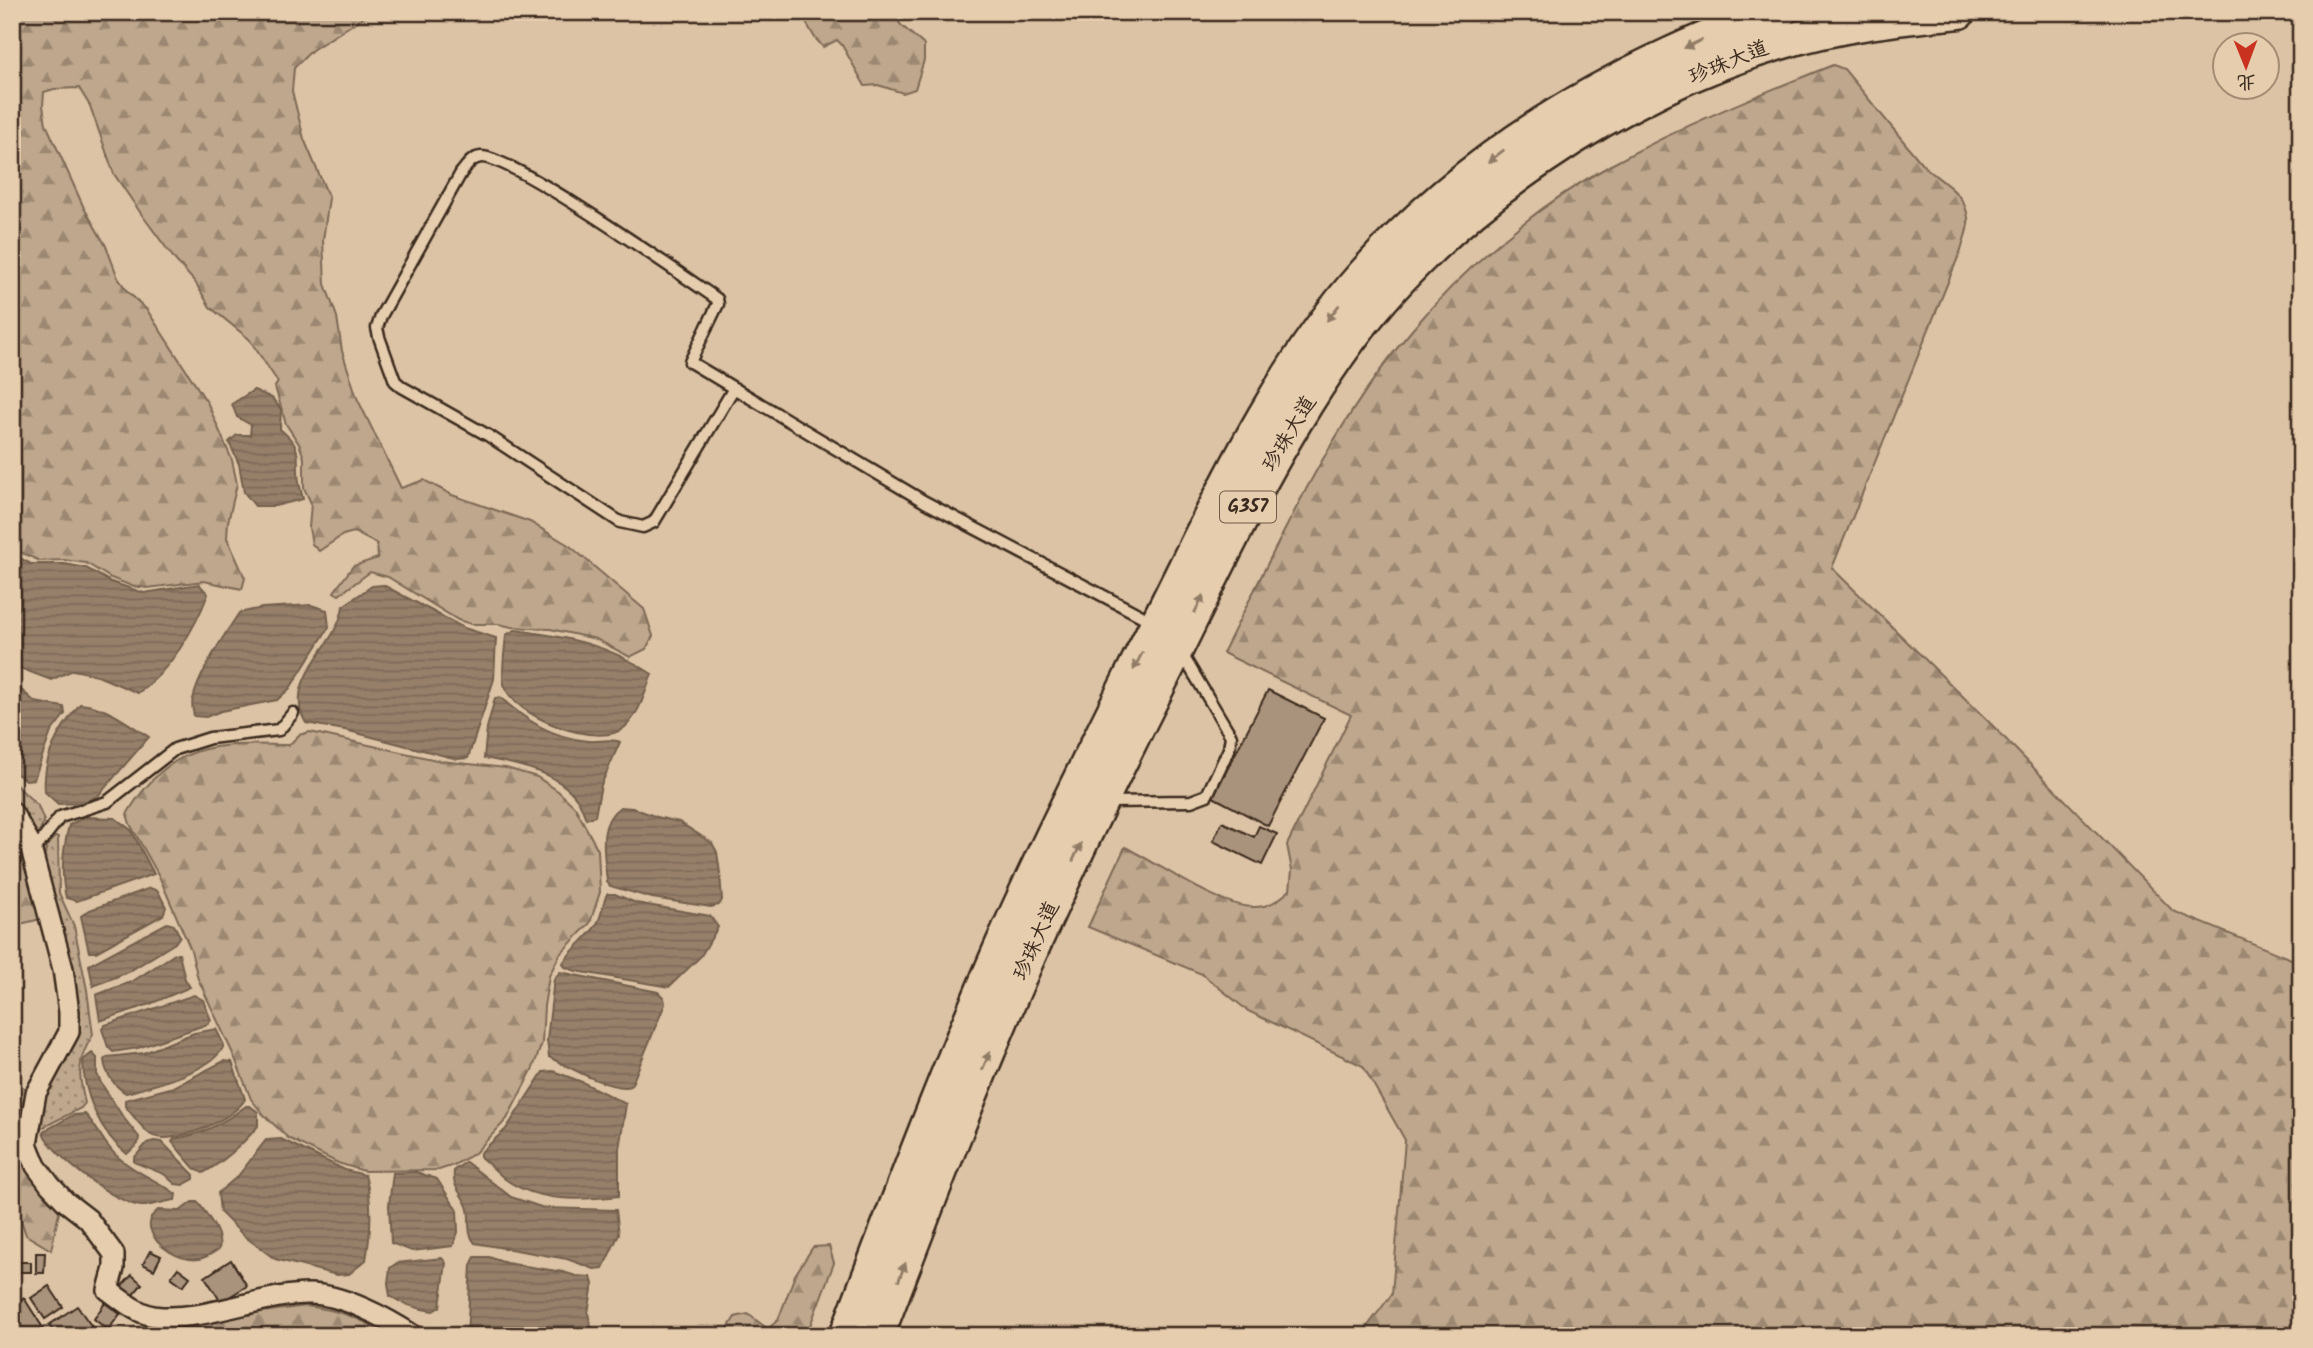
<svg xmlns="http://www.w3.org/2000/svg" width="2313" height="1348" font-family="Kalam,'LXGW WenKai TC',sans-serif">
  <defs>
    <pattern id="grass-dots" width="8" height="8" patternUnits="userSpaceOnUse" patternTransform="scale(1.75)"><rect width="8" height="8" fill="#bea78c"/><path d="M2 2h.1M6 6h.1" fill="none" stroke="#9c8872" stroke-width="1.8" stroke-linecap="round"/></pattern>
    <pattern id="forest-firs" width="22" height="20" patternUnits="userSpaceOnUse" patternTransform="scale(1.75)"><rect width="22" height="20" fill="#bea78c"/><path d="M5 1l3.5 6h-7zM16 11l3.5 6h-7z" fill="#9c8872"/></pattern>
    <pattern id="water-rules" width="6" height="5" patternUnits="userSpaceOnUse" patternTransform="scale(1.75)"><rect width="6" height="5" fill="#96806a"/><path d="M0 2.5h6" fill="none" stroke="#7c6957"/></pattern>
  </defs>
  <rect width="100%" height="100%" fill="#dcc3a5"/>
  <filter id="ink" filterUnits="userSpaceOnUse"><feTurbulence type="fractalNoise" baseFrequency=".0143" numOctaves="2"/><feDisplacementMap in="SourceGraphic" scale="14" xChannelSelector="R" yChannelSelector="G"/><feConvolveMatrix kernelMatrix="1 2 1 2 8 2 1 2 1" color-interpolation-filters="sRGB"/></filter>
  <g filter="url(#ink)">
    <g fill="url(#grass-dots)" stroke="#7c6855" stroke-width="2">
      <path d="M12 781 38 806 44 821 36 839 12 803Z"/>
      <path d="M55 837H58L59 893 74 926 87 990 93 1035C77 1059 78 1075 85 1103L81 1108 34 1132 43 1095 67 1052 45 873C45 858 42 847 55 837Z"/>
    </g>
    <g fill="url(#forest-firs)" stroke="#7c6855" stroke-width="2">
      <path d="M12 12H372L312 50 294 68 292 91 304 139 329 198 323 240 325 284 337 317 342 351 357 398 401 488 424 480 452 495 530 522 570 546 644 609 653 636 646 649 630 657 596 639 550 629 512 627 498 624H471L458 620 388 577 370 572 339 595 334 592 353 566 378 558 377 544 354 532 343 535 319 551 312 544 309 528 311 503 304 488V458L299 444 286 424 275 387 278 382 249 339 210 307 195 282 176 261 142 215 114 174 90 106 79 88 54 89 44 92 43 106 46 124 84 208 106 246 118 278 128 292 147 310 208 404 232 460 237 484 228 522 227 538 245 578 242 589 204 581 147 588 132 586 111 578 86 563 64 560 40 561 22 553 12 541Z"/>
      <path d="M800 12H892L901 25 924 45V60L915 89 903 93 878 85 865 86 842 45 837 40 823 47 815 38Z"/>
      <path d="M1833 65 1844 69 1923 165C1940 182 1965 191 1968 218 1970 227 1963 240 1961 250L1832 568 1992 725 2173 911 2301 963V1336H1360L1392 1294 1405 1140 1363 1066 1248 1011 1202 974 1088 927 1125 847C1159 864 1216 905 1252 907 1268 908 1279 900 1290 890L1292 870 1287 845 1351 715 1223 653C1279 542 1331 425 1412 330 1465 267 1539 204 1611 165 1682 126 1757 95 1833 65Z"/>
      <path d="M310 732 441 761 506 768 537 777 558 791 575 807 598 850 600 892 590 923 560 954 549 976 544 1006 542 1043 533 1068 507 1119 474 1154 454 1165 439 1170 364 1171 338 1163 288 1138 263 1114 251 1099 234 1056 198 979 191 950 159 876 130 824 127 814C171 742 213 743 289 745L299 735Z"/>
      <path d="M12 829 21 845 41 919 12 926Z"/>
      <path d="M12 1072 15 1084 28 1089 19 1130 18 1146 60 1208 51 1250 26 1235 12 1193Z"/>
      <path d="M829 1246 834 1263 806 1336H723L735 1317 748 1314 768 1329 778 1320 795 1275 813 1247Z"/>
      <path d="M306 1306C341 1310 361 1319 391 1336H167L169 1325Z"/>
    </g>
    <g fill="url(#water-rules)" stroke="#725e4c" stroke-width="2">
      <path d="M254 390 272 398 281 409 280 429C305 450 295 455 299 482 300 488 302 494 303 499L275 506H255L244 492 239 464 229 442 237 435H250L251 425 237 417 232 404Z"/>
      <path d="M12 554 31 564H65L86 568 111 582 144 593 199 584 208 594C195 629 169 672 138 693L93 674 73 670 51 680 12 665Z"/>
      <path d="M383 585 464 628 496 638 494 679 468 758 457 759 345 730 306 723C304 719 300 712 300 707 295 669 339 642 343 606L372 586Z"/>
      <path d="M311 605 327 610 329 627 290 688 277 700 221 711 206 717 194 716C193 710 191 704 193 699 199 673 224 635 239 613L262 608Z"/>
      <path d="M515 630C567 637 608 644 652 674 645 692 640 713 625 727 600 750 512 717 504 684 501 673 505 648 506 635Z"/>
      <path d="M17 686 35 702 64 707 65 714 51 732 34 779 26 780 12 771V687Z"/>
      <path d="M500 697C526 721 553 738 588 741 598 742 612 738 620 742L601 785 595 816 586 819C583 812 581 804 577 799 557 771 515 764 484 758L487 728 495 698Z"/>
      <path d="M80 704C106 706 127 723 149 737L98 796 82 803 58 804 45 792C42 757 59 730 80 704Z"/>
      <path d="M620 807 633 808 657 817 679 822 712 843 717 852 720 873 722 900 719 905 711 907 652 898 610 886 607 882C605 856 596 824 620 807Z"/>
      <path d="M85 817 115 818 131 830 154 874 77 901 66 898C60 872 63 850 69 825Z"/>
      <path d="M150 888 158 891 166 907 163 915 96 952H89L81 916 90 910Z"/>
      <path d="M607 894H615L636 903 710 916 718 927 701 956 669 987 576 971 565 967 563 963C572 948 591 936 598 922 602 914 603 903 607 894Z"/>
      <path d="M167 923 174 925 180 936 175 943 128 972 93 986 89 965Z"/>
      <path d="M175 954H179L185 979 190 987 150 1004 100 1021 96 995 133 981Z"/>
      <path d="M560 972 658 992 664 998 665 1004 631 1086C612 1092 567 1066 549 1057L547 1040 554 979Z"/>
      <path d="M194 995 203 1000 211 1020 208 1024 138 1048 113 1052 108 1047 102 1029 105 1025Z"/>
      <path d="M216 1029 224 1045C215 1071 151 1086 126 1093 115 1087 105 1073 104 1060L107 1057 144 1053 194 1033Z"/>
      <path d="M92 1053 97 1058V1074L101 1083 123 1117 139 1137 138 1144 127 1154C100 1133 83 1093 83 1060Z"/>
      <path d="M224 1061 232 1062 245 1099C235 1119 172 1147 151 1135 142 1129 133 1115 125 1106V1100L174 1087Z"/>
      <path d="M553 1071 582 1082 626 1104 619 1149V1196C581 1200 538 1203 505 1179 497 1172 489 1164 480 1157V1153L506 1129 543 1072Z"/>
      <path d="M246 1106H250L258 1112V1126C242 1145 225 1161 203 1173L194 1168 172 1142 174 1139C202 1135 223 1123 246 1106Z"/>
      <path d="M85 1114C98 1127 104 1146 119 1158 136 1173 158 1181 176 1194L175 1200C166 1201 150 1206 143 1206 120 1207 50 1154 43 1132L73 1115Z"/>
      <path d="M281 1139 345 1170 365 1175C373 1204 371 1231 366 1260L349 1274 337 1275 275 1259 244 1236 220 1212 218 1193 238 1176 266 1140Z"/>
      <path d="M154 1141 162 1142 194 1175V1179L183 1185 175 1184 164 1174 134 1162V1158L147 1143Z"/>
      <path d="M466 1162 511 1197 544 1208 616 1210 619 1234 603 1268 594 1269 567 1259 475 1243C465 1231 472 1219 467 1206 461 1191 452 1188 454 1170Z"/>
      <path d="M416 1172 437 1179 457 1210 458 1232 453 1246 412 1251 391 1243 389 1205 393 1173Z"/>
      <path d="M192 1202H198C207 1215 223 1234 219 1249 213 1253 206 1258 199 1259 181 1262 155 1247 150 1228 149 1224 151 1221 151 1217L158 1210 180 1211Z"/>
      <path d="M475 1257H489L506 1263 563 1272 576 1276 591 1277 593 1284 588 1313 593 1336H467L471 1265Z"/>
      <path d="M442 1258 446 1263 440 1307 433 1311C419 1309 402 1304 390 1296L388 1283 390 1268 397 1263Z"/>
    </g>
    <g fill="#aa937b" stroke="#3b2a1e" stroke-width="2">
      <path d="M1268 690 1324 718 1268 826 1213 797Z"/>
      <path d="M1222 822 1254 837 1259 826 1277 834 1262 865 1213 841Z"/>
      <path d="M150 1251 161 1256 154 1270 143 1264Z"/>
      <path d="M36 1253H45L44 1273H36Z"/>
      <path d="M231 1260 247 1286 221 1302 205 1277Z"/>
      <rect x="15" y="1262" width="16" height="10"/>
      <path d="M178 1268 190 1277 183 1286 171 1277Z"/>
      <path d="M132 1275 142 1284 132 1296 121 1287Z"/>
      <path d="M49 1286 63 1307 45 1319 31 1298Z"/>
      <path d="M24 1298 43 1328 31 1336H26L12 1314V1305Z"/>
      <path d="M105 1303 120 1314 108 1330 94 1319Z"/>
      <path d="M77 1306 95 1331 87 1336H57L49 1325Z"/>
      <path d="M154 1329V1336H126V1330Z"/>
    </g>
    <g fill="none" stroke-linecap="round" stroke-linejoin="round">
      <g stroke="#3b2a1e" stroke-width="15">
        <g id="service">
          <path d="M734 388 654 522 643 527 620 522 489 436 402 387 395 381 379 337 377 328 381 316 461 173C467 166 471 158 481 157 511 155 682 275 717 299L718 304 690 362 925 502 1153 622"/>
          <path d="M1106 802 1191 801 1207 795 1229 749 1231 736 1182 654"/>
          <path d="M33 852 60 817 107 802 175 749 210 738 279 730 293 713"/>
        </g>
      </g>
      <g stroke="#3b2a1e" stroke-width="24">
        <path id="minor" d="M12 812 29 841 63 969 69 1012V1032L36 1093 27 1144 36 1166 50 1185 66 1202 88 1219 114 1254V1268L108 1290C122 1300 136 1313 154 1316 201 1323 261 1294 309 1294 342 1294 387 1318 414 1336"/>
      </g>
      <g stroke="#3b2a1e" stroke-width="37">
        <g id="trunk">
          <path d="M846 1336C895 1207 944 1078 999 951 1048 840 1103 732 1157 623 1216 506 1275 374 1363 275 1447 180 1555 107 1670 54 1705 38 1742 22 1780 12"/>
          <path d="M877 1336C925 1211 973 1085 1026 963 1067 870 1111 780 1156 691 1216 571 1271 447 1350 339 1449 205 1621 90 1780 43 1838 25 1899 18 1959 12"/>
        </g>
      </g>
      <use href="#service" stroke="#e6cdae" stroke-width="10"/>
      <use href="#minor" stroke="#e6cdae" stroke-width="19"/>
      <use href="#trunk" stroke="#e6cdae" stroke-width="32"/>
    </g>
    <defs><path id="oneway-solid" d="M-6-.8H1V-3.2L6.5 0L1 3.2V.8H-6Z" transform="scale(1.75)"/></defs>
    <g fill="#907c66">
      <use href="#oneway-solid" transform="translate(1693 44) rotate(155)"/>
      <use href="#oneway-solid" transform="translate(1496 156) rotate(142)"/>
      <use href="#oneway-solid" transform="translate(1333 313) rotate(128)"/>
      <use href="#oneway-solid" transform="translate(1199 604) rotate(-63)"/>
      <use href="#oneway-solid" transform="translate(1138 661) rotate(117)"/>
      <use href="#oneway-solid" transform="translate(1077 852) rotate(-65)"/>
      <use href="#oneway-solid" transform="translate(986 1061) rotate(-68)"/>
      <use href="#oneway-solid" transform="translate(902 1272) rotate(-69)"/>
    </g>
  </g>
  <g text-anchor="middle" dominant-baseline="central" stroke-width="6" stroke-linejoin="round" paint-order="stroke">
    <rect fill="#e6cdae" stroke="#6e5b49" stroke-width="2" x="1220" y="491.5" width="56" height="31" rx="5"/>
    <g font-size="19" font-weight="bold" fill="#3b2a1e">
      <text x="1248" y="507">G357</text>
    </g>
    <g font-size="21" fill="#3b2a1e" stroke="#e6cdae">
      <text transform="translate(1729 63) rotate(-22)">珍珠大道</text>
      <text transform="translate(1290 434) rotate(-59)">珍珠大道</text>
      <text transform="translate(1037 941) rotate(-66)">珍珠大道</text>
    </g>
  </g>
  <rect width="2313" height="1348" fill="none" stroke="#e6cdae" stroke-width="42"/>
  <rect x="21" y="21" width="2271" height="1306" fill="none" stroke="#3b2a1e" stroke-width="2.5" filter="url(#ink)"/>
  <g transform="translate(2246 66) rotate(179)"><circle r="33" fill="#e6cdae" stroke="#a28c74" stroke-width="2"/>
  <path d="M0-5L12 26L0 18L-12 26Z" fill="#c8321e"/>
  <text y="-10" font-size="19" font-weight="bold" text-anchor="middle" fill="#3b2a1e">北</text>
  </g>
</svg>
